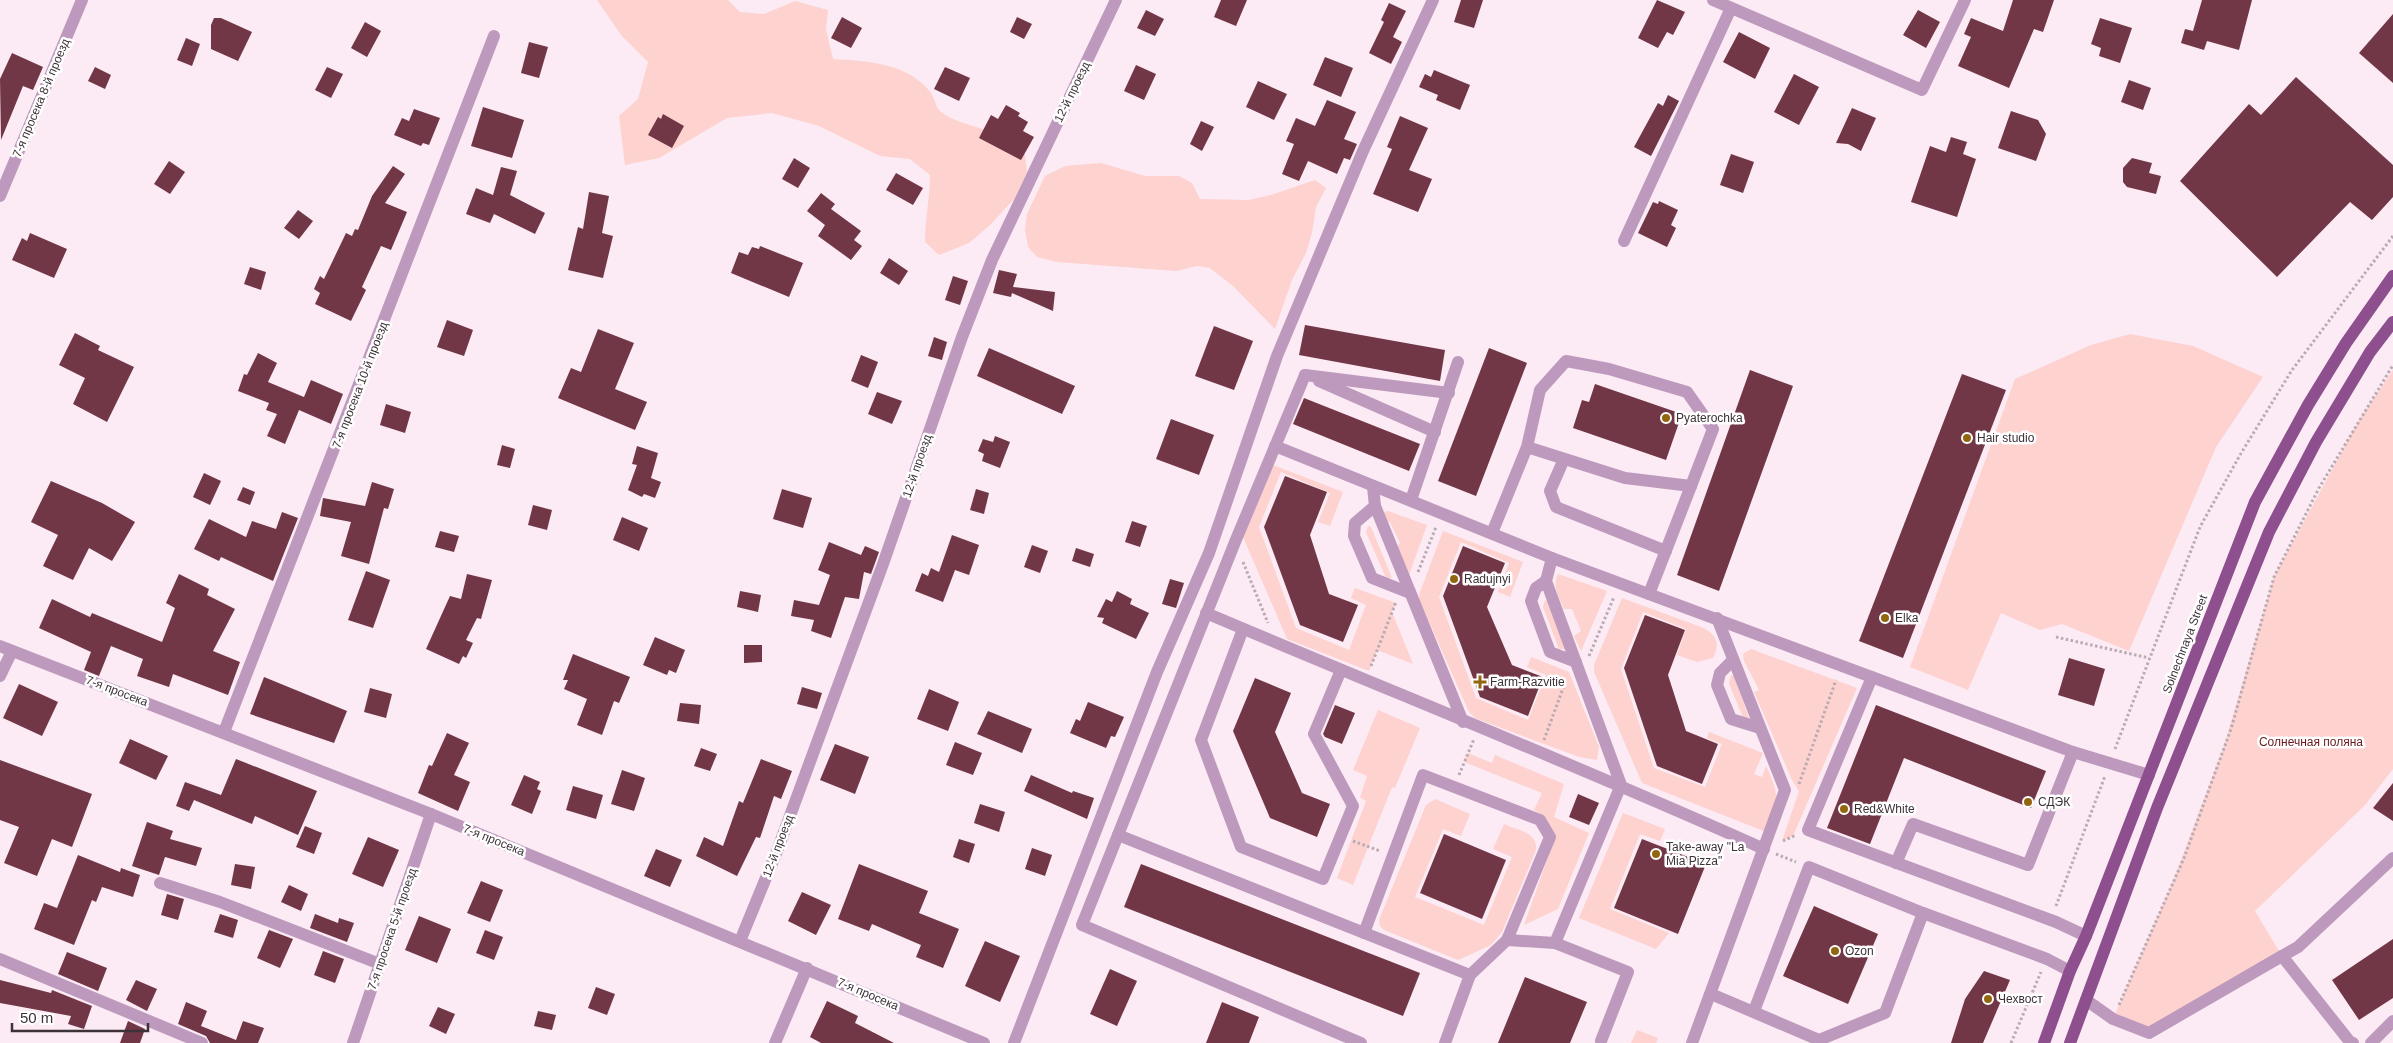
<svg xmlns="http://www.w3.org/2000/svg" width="2393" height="1043" font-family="Arial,sans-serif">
  <rect width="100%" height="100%" fill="#fcebf4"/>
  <g fill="#fdd2cf">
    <path d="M597 0H728L740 12 764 14 795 1 828 10 826 29 833 59C867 61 909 63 931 93 935 98 935 106 940 111 952 123 1005 135 1023 139L1027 172 1014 199 990 225 969 243 939 255 925 242C925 219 930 198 930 175L910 159 880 156 819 126 772 113 727 118 659 158 625 165 619 116 638 99 648 62 621 35Z"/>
    <path d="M1101 163 1145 176H1179L1192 183 1200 199 1249 200 1271 195 1315 180 1326 188 1316 207 1312 233 1306 253 1292 280 1275 329 1233 286 1210 268 1197 266 1176 271 1057 262 1037 257 1028 247 1025 230 1027 214 1045 176 1065 166Z"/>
    <path d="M2130 334 2193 346 2263 377 2216 447 2129 651 2062 624 2040 630 2001 613 1968 690 1910 667 2015 379 2091 345Z"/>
    <path d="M2393 370V769L2365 805 2255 911 2282 956 2149 1033 2113 1019 2174 879 2224 746 2274 577 2359 420Z"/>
    <path d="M1263 461 1343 492 1330 526 1318 522 1330 493 1281 472 1259 527 1296 628 1349 650 1366 605 1351 598 1355 588 1396 603 1392 612 1413 664 1377 650 1369 671 1287 639 1243 537Z"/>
    <path d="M1388 511 1427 525 1409 575 1397 547 1400 543 1390 522H1386L1383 512Z"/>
    <path d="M1368 526 1371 527 1392 578H1386L1366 532Z"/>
    <path d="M1443 531 1523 562 1510 597 1498 592 1509 563 1461 542 1439 597 1476 698 1528 720 1546 675 1527 667 1531 657 1569 672 1599 747 1597 760 1579 757 1475 718 1469 712 1419 599 1420 592Z"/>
    <path d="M1558 574 1607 591 1581 651 1574 636 1581 631 1572 609H1564C1559 597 1552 587 1558 574Z"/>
    <path d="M1622 598 1701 627C1716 634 1721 643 1713 658L1697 662 1677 655 1686 629 1643 612 1621 669 1654 768 1705 787 1722 744 1707 738 1709 732 1763 753 1754 774 1762 777 1766 766C1781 798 1778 800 1766 832L1642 783 1594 672V665Z"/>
    <path d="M1545 600 1548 601 1565 649H1559L1543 607Z"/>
    <path d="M1751 649 1857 688 1793 836 1782 841 1799 791 1792 780 1754 692 1759 690 1744 661 1743 654Z"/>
    <path d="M1731 675 1734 676 1749 718 1747 719 1743 718 1729 683Z"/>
    <path d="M1378 710 1420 728 1395 788 1392 787 1353 885 1337 878 1366 801 1360 797 1367 776 1353 770Z"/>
    <path d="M1468 753 1492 763 1495 755 1564 784 1554 817 1589 833 1558 909 1524 925 1551 849 1541 814 1534 810 1542 793 1464 762Z"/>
    <path d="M1435 799 1470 814 1461 836 1443 829 1415 897 1484 925 1512 857 1493 849 1504 824C1517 830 1538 832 1536 850L1502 932 1491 945 1458 960 1384 930 1380 926 1379 920 1426 805Z"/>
    <path d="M1623 813 1665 829 1660 841 1640 834 1610 909 1669 933 1656 949 1579 918Z"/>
    <path d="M1637 1030 1658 1038 1656 1043H1631Z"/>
  </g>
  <g fill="#713747">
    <path d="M1221 0H1247L1236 26 1214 17Z"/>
    <path d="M1461 0H1483L1474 28 1454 22Z"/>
    <path d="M1657 0 1685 12 1673 35 1667 32 1658 48 1638 38Z"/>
    <path d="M2013 0H2054L2043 32 2034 29 2009 88 1958 66 1971 37 1964 34 1971 18 2003 31Z"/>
    <path d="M2202 0H2252L2239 50 2207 41 2204 50 2181 43 2185 29 2193 31Z"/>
    <path d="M1389 3 1406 11 1393 37 1402 42 1391 64 1369 53 1384 22 1381 20Z"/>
    <path d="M1146 10 1164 19 1155 36 1137 28Z"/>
    <path d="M1918 10 1940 22 1926 48 1903 35Z"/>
    <path d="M2393 14V83L2359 53Z"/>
    <path d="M842 17 862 28 851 48 831 38Z"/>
    <path d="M1017 17 1032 24 1024 39 1010 32Z"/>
    <path d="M214 18H221L252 32 238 61 211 49V25Z"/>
    <path d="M2100 18 2132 28 2120 63 2099 56 2101 48 2091 44Z"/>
    <path d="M365 22 381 31 367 57 351 48Z"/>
    <path d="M1739 32 1770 48 1755 79 1723 62Z"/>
    <path d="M186 38 200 44 192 66 177 60Z"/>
    <path d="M529 42 548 47 539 78 521 73Z"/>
    <path d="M12 53 43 67 33 90 23 86 1 140 0 79Z"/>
    <path d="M1325 57 1353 68 1341 97 1313 85Z"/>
    <path d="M1136 65 1156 74 1144 100 1124 91Z"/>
    <path d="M95 67 111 75 105 89 88 81Z"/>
    <path d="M327 67 343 74 331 98 315 90Z"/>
    <path d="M945 67 970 78 959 101 934 89Z"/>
    <path d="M1434 70 1470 85 1460 110 1436 100 1438 95 1419 87 1425 74 1431 77Z"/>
    <path d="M1794 74 1819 87 1799 125 1774 112Z"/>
    <path d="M2296 77 2393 165V197L2372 220 2350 202 2277 277 2180 181 2249 104 2261 115Z"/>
    <path d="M2129 80 2151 88 2143 110 2121 102Z"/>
    <path d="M1258 81 1287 94 1274 120 1246 107Z"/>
    <path d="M1668 95 1679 101 1651 156 1634 147 1658 103 1663 106Z"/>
    <path d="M1327 100 1356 112 1344 139 1357 144 1350 160 1344 158 1337 174 1308 161 1299 181 1282 174 1294 144 1286 141 1296 118 1315 126Z"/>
    <path d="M1006 105 1020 113 1018 116 1028 122 1023 131 1034 137 1021 160 979 138 991 115 998 119Z"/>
    <path d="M483 107 524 120 512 158 471 146Z"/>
    <path d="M1852 108 1876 118 1861 151 1848 144 1836 143Z"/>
    <path d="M414 109 440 118 429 145 423 143 421 146 394 135 402 118 409 121Z"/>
    <path d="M2011 111 2038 120 2046 134 2036 161 1998 148Z"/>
    <path d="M663 114 684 126 672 148 648 135 658 117 661 119Z"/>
    <path d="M1400 116 1428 128 1409 170 1432 179 1418 212 1373 194 1392 149 1387 147Z"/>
    <path d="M1201 121 1214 127 1202 151 1190 144Z"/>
    <path d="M1951 137 1967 142 1963 154 1976 159 1957 217 1911 202 1930 146 1946 152Z"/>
    <path d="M1731 154 1754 162 1743 193 1720 185Z"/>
    <path d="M794 158 810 168 798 188 782 179Z"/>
    <path d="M2132 158 2152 163 2149 173 2161 176 2156 194 2127 187 2123 182V168Z"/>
    <path d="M169 161 185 172 170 194 154 184Z"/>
    <path d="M393 166 405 174 385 203 407 212 391 250 381 246 362 287 366 290 351 321 315 304 320 293 314 289 320 276 324 279 346 233 352 236 355 229 358 230 372 196Z"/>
    <path d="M501 167 517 171 510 195 545 213 535 234 494 214 490 223 466 214 476 188 493 195Z"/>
    <path d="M896 173 923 188 913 205 886 190Z"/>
    <path d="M589 192 609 196 602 233 613 236 603 278 568 270 578 227 583 229Z"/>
    <path d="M821 193 835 204 831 209 861 231 854 240 862 246 851 260 818 236 825 225 807 211Z"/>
    <path d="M1659 201 1678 210 1671 225 1676 228 1667 247 1638 233 1653 202 1658 204Z"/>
    <path d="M298 210 313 221 299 239 284 228Z"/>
    <path d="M30 233 67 249 54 278 12 260 22 238 27 241Z"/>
    <path d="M760 246 803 263 789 297 731 273 739 252 748 255 752 247 759 249Z"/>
    <path d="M889 258 908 271 899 285 880 273Z"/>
    <path d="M250 267 266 272 261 290 244 284Z"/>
    <path d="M999 270 1017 274 1013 287 1055 292 1053 311 1012 293 1011 297 993 293Z"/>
    <path d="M953 276 968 281 960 305 945 300Z"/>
    <path d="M447 320 473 330 464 356 437 347Z"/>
    <path d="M1305 325 1445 350 1440 381 1299 355Z"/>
    <path d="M1214 326 1253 341 1234 390 1195 376Z"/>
    <path d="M598 329 634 343 615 389 647 402 635 430 558 398 571 368 581 372Z"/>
    <path d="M75 333 100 346 98 350 134 367 107 422 73 404 85 378 59 365Z"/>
    <path d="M934 337 947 342 942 360 928 356Z"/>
    <path d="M989 348 1075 386 1062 414 977 376Z"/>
    <path d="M1489 348 1527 363 1476 496 1438 481Z"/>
    <path d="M258 353 277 363 268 382 304 397 311 380 343 394 331 424 299 410 285 444 267 436 277 414 266 410 269 403 238 391 244 374 247 375Z"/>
    <path d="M861 355 878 362 868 388 851 381Z"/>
    <path d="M1750 370 1793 386 1719 591 1677 575Z"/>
    <path d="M1962 374 2006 390 1903 658 1859 641Z"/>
    <path d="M1595 384 1682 414 1666 460 1573 428 1582 400 1589 402Z"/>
    <path d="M877 392 902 401 892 424 868 414Z"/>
    <path d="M1304 398 1420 444 1409 471 1293 424Z"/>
    <path d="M386 404 411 412 405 433 380 425Z"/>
    <path d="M1171 419 1214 435 1199 475 1156 459Z"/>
    <path d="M995 436 1010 442 1000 468 982 461 984 454 978 451 983 439 993 442Z"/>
    <path d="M502 445 515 449 510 468 497 465Z"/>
    <path d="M637 446 658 453 651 478 661 482 655 498 644 494 642 497 628 490 637 465 632 464Z"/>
    <path d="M204 473 221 481 210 505 193 497Z"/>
    <path d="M1285 476 1327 492 1310 535 1329 594 1358 605 1343 642 1300 625 1264 527Z"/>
    <path d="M51 481 102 503 135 522 112 561 89 548 73 580 43 566 58 535 31 522Z"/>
    <path d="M372 482 394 489 388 509 384 508 369 564 341 556 351 522 320 516 323 498 365 506Z"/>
    <path d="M243 487 255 492 250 505 237 500Z"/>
    <path d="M782 489 812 498 803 528 773 519Z"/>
    <path d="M976 489 989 493 984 514 970 510Z"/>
    <path d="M533 505 552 510 547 530 528 525Z"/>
    <path d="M282 512 298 518 273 581 221 557 219 561 194 549 209 519 246 537 252 521 276 529Z"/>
    <path d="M622 517 648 528 639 551 613 540Z"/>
    <path d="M1132 521 1147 526 1140 547 1125 542Z"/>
    <path d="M440 531 459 536 454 552 435 547Z"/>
    <path d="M952 535 979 545 969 575 955 570 943 602 915 591 922 573 928 576 931 568 939 572Z"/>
    <path d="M829 542 861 555 865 546 879 552 871 574 864 572 859 599 845 597 831 638 811 631 814 620 791 616 794 600 819 605 830 575 818 570Z"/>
    <path d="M1032 545 1048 551 1040 573 1024 567Z"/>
    <path d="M1463 546 1505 563 1487 607 1512 665 1543 677 1528 716 1480 697 1443 596Z"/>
    <path d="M1076 548 1094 554 1090 567 1072 561Z"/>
    <path d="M366 571 390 580 373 628 348 620Z"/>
    <path d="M179 574 209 589 207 595 235 609 213 651 240 662 228 695 173 674 169 687 137 676 143 659 111 646 99 676 84 670 91 652 39 628 52 599 90 617 92 613 162 642 175 608 166 603Z"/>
    <path d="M467 574 492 580 481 619 477 618 466 640 473 643 466 658 463 656 459 664 426 649 450 596 461 599Z"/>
    <path d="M1170 579 1184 583 1176 608 1162 604Z"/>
    <path d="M740 591 761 595 758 612 737 607Z"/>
    <path d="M1117 591 1132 599 1130 604 1149 613 1136 639 1102 623 1104 618 1097 617 1106 599 1112 602Z"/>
    <path d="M1645 615 1685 630 1668 675 1686 731 1718 744 1702 784 1657 766 1624 668Z"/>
    <path d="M655 637 685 650 676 673 669 670 667 675 643 665Z"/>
    <path d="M744 645H762V662L744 663Z"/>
    <path d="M573 654 630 677 619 703 614 701 602 735 577 725 587 699 564 689 568 680H563Z"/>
    <path d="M2069 658 2105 669 2094 706 2058 695Z"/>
    <path d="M264 677 347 711 334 743 250 714Z"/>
    <path d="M1255 678 1291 693 1275 732 1302 793 1330 804 1317 837 1270 818 1233 731Z"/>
    <path d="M19 684 58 702 42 736 3 718Z"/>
    <path d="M802 687 822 693 817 709 797 704Z"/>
    <path d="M370 688 392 694 386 718 364 712Z"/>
    <path d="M929 689 959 702 948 731 917 719Z"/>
    <path d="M1088 702 1124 717 1115 737 1111 736 1106 748 1070 733 1076 719 1080 721Z"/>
    <path d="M680 703 701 705 699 724 677 721Z"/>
    <path d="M1335 705 1355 713 1342 744 1325 737 1323 734Z"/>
    <path d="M1876 705 2046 771 2031 808 1904 758 1870 844 1827 828Z"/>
    <path d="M988 711 1032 729 1022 753 977 734Z"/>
    <path d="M447 733 469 743 454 775 470 782 458 811 418 793 429 765 432 766Z"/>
    <path d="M130 739 168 756 156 780 119 763Z"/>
    <path d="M955 742 982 753 973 775 946 765Z"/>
    <path d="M835 744 869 757 855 794 820 780Z"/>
    <path d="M701 748 717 754 710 771 694 766Z"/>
    <path d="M236 759 317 791 298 835 255 816 252 824 194 800 189 811 176 806 185 782 221 795Z"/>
    <path d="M761 759 792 771 781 799 774 796 760 838 756 837 737 876 696 856 704 837 723 846 739 801 743 803Z"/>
    <path d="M0 760 92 794 72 847 52 839 37 876 4 863 19 827 0 820Z"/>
    <path d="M622 770 645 778 634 811 611 804Z"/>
    <path d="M524 775 540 782 537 789 541 791 532 814 511 805Z"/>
    <path d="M1031 775 1072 793 1073 791 1094 798 1087 819 1024 791Z"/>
    <path d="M2393 783V821L2373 808Z"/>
    <path d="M573 786 603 795 596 819 566 810Z"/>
    <path d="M1578 794 1599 803 1589 825 1569 817Z"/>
    <path d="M980 804 1005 812 999 832 974 823Z"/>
    <path d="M147 822 173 831 170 839 202 848 196 866 165 857 159 875 132 866Z"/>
    <path d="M305 826 322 833 314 854 296 847Z"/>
    <path d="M1444 834 1506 860 1482 919 1420 893Z"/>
    <path d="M368 837 399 850 383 887 352 874Z"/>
    <path d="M959 839 975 844 969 863 953 857Z"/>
    <path d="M1642 839 1706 864 1678 934 1614 908Z"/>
    <path d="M1032 848 1052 855 1045 876 1025 869Z"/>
    <path d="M656 849 682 860 670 887 644 876Z"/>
    <path d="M78 855 120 872 121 868 140 875 133 897 102 887 96 902 92 900 74 945 34 929 44 903 57 908Z"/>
    <path d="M235 864 255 867 251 889 231 885Z"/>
    <path d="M859 864 928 891 919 913 959 929 943 968 916 957 921 945 872 924 869 931 838 919Z"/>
    <path d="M1141 864 1420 973 1403 1016 1124 907Z"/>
    <path d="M481 881 503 890 490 922 467 913Z"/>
    <path d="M289 885 308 894 301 911 281 902Z"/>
    <path d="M802 892 831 905 816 935 788 921Z"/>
    <path d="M167 894 184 899 178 920 161 915Z"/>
    <path d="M1814 906 1878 934 1848 1004 1783 976Z"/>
    <path d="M220 914 238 920 233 938 214 932Z"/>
    <path d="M315 914 338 923 339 918 354 923 347 942 310 928Z"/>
    <path d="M419 916 451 929 437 963 405 950Z"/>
    <path d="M269 930 293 939 280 968 257 958Z"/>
    <path d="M485 930 503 937 494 960 476 953Z"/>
    <path d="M2393 939V998L2359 1020 2332 980Z"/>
    <path d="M985 941 1020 956 1000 1002 965 986Z"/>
    <path d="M323 951 344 959 335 983 314 975Z"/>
    <path d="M67 952 107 968 98 991 58 974Z"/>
    <path d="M1110 969 1137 981 1117 1026 1090 1014Z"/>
    <path d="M1984 971 2010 980 1983 1043H1951L1965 999Z"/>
    <path d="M1525 977 1587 1002 1570 1043H1498Z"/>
    <path d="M0 980 51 993 52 990 92 1006 84 1029 68 1024 71 1016 0 1003Z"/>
    <path d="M136 980 157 989 147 1011 126 1000Z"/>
    <path d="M596 987 615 994 607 1015 588 1008Z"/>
    <path d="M827 1001 858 1016 855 1023 894 1043H821L810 1037Z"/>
    <path d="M186 1002 207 1011 201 1026 236 1040 243 1021 264 1028 258 1043H210L206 1036 178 1024Z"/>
    <path d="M1222 1002 1259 1017 1249 1043H1206Z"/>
    <path d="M438 1007 455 1014 446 1034 429 1026Z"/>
    <path d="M538 1011 556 1015 552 1030 534 1026Z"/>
    <path d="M128 1021 145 1029 140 1043H120Z"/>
  </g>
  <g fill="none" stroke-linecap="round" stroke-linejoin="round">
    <g stroke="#baabb3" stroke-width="3" stroke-dasharray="2.5 2.5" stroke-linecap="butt">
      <path d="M1243 562 1268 623"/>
      <path d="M1418 572 1436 527"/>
      <path d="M2056 637 2149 658"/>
      <path d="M1589 656 1614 597"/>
      <path d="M1371 666 1396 602"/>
      <path d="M1544 740 1566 680"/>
      <path d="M2115 749 2200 527 2240 455 2292 370 2393 236"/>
      <path d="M1459 775 1474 739"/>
      <path d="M1799 784 1836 680"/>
      <path d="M1353 841 1380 851"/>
      <path d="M1783 841 1796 835"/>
      <path d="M1776 854 1796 862"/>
      <path d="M2056 906 2105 776"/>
      <path d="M2119 1005 2184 858 2231 729 2274 577 2319 488 2393 365"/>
      <path d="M2011 1043 2041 972"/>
    </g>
    <g stroke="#bd9abd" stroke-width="12">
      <path d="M1713 0 1922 90 1965 0"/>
      <path d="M0 196 82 0"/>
      <path d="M1624 241 1731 8"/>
      <path d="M1305 375 1235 542 1118 835 1470 975"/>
      <path d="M1305 375 1449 393"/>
      <path d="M1319 381 1435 432"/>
      <path d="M1275 446 1552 558 2073 752 2149 775"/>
      <path d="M1564 459 1550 491 1556 507 1666 551"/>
      <path d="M1373 487 1375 506 1463 722"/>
      <path d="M1411 500 1458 362"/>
      <path d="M1375 506 1355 523 1354 536 1372 578 1410 593"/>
      <path d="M1492 533 1527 447 1540 390 1566 361 1609 369 1687 392 1713 429 1691 486 1625 478 1527 447"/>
      <path d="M1546 581 1536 588 1531 601 1550 652 1576 662"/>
      <path d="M1649 594 1691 486"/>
      <path d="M1206 613C1392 692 1580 766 1764 849"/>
      <path d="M1243 629 1201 740 1241 847 1323 879 1353 806 1314 734 1341 670"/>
      <path d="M0 646 431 814 984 1043"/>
      <path d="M1733 660 1720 673 1717 685 1731 719 1760 728"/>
      <path d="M0 676 12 651"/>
      <path d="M1872 677 1808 830 2056 922 2086 936"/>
      <path d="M224 732 494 36"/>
      <path d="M1118 835 1082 925 1361 1043"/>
      <path d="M1896 863 1913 824 2028 865 2073 752"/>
      <path d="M160 883 220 902 380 964"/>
      <path d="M1364 933 1423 775 1540 820 1550 837 1507 940"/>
      <path d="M740 941 777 851 883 564 962 337 992 260 1116 0"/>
      <path d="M1555 943 1628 972 1601 1041"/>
      <path d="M0 959 202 1043"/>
      <path d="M1711 994 1819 1040 1885 1013 1923 913"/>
      <path d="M2086 1000 2113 1019 2149 1033 2282 956"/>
      <path d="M1754 1011 1809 867 1923 913 2047 959 2070 971"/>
      <path d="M353 1043 431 814"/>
      <path d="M775 1043 807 968"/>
      <path d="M1014 1043 1157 672 1209 553 1277 356 1363 151 1433 0"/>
      <path d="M1445 1043 1470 975 1507 940 1555 943 1621 785 1546 581 1552 558"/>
      <path d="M1692 1043 1785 790 1717 618"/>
      <path d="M2353 1043 2350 1042 2282 956 2298 947 2393 858"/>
      <path d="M2371 1043 2393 1021"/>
    </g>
    <g stroke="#8e4f8f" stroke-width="12">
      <path d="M2044 1043 2070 971 2086 936 2255 502 2308 405 2346 343 2393 276"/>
      <path d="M2070 1043 2157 808 2269 532 2316 442 2370 352 2393 322"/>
    </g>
  </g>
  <g fill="#91660f" stroke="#fff" stroke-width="2">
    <circle cx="1666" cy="418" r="5"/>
    <circle cx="1967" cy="438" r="5"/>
    <circle cx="1454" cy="579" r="5"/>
    <circle cx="1885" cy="618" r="5"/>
    <path d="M1477.5 674.5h5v5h5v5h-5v5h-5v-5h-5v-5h5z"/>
    <circle cx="2028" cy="802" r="5"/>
    <circle cx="1844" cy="809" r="5"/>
    <circle cx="1656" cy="854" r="5"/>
    <circle cx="1835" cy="951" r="5"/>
    <circle cx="1988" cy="999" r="5"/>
  </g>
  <g text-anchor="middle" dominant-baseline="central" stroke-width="5" stroke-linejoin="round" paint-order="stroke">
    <g font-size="12" fill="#3d3238" stroke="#fff">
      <text transform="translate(1072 92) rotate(-64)">12-й проезд</text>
      <text transform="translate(41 98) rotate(-67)">7-я просека 8-й проезд</text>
      <text transform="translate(360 385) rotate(-69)">7-я просека 10-й проезд</text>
      <text transform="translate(917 466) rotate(-71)">12-й проезд</text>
      <text transform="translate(2185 644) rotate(-69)">Solnechnaya Street</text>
      <text transform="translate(117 691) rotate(21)">7-я просека</text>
      <text transform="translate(494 840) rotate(22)">7-я просека</text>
      <text transform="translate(778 846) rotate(-69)">12-й проезд</text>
      <text transform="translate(392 929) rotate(-71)">7-я просека 5-й проезд</text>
      <text transform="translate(868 994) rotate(23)">7-я просека</text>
    </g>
    <g font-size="12" fill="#3d3238" stroke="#fff" text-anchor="start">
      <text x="1676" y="418">Pyaterochka</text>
      <text x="1977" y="438">Hair studio</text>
      <text x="1464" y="579">Radujnyi</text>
      <text x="1895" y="618">Elka</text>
      <text x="1490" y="682">Farm-Razvitie</text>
      <text x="2038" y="802">СДЭК</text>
      <text x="1854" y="809">Red&amp;White</text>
      <text x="1666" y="847">Take-away "La<tspan x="1666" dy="14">Mia Pizza"</tspan></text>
      <text x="1845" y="951">Ozon</text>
      <text x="1998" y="999">Чехвост</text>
    </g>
    <g font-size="12" fill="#6a1b1f" stroke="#fff">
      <text x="2311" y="742">Солнечная поляна</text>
    </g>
  </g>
  <path d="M12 1023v8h136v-8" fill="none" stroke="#3d3238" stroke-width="2.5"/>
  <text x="20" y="1023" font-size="15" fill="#3d3238" stroke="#ffffff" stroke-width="4" paint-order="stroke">50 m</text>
</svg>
